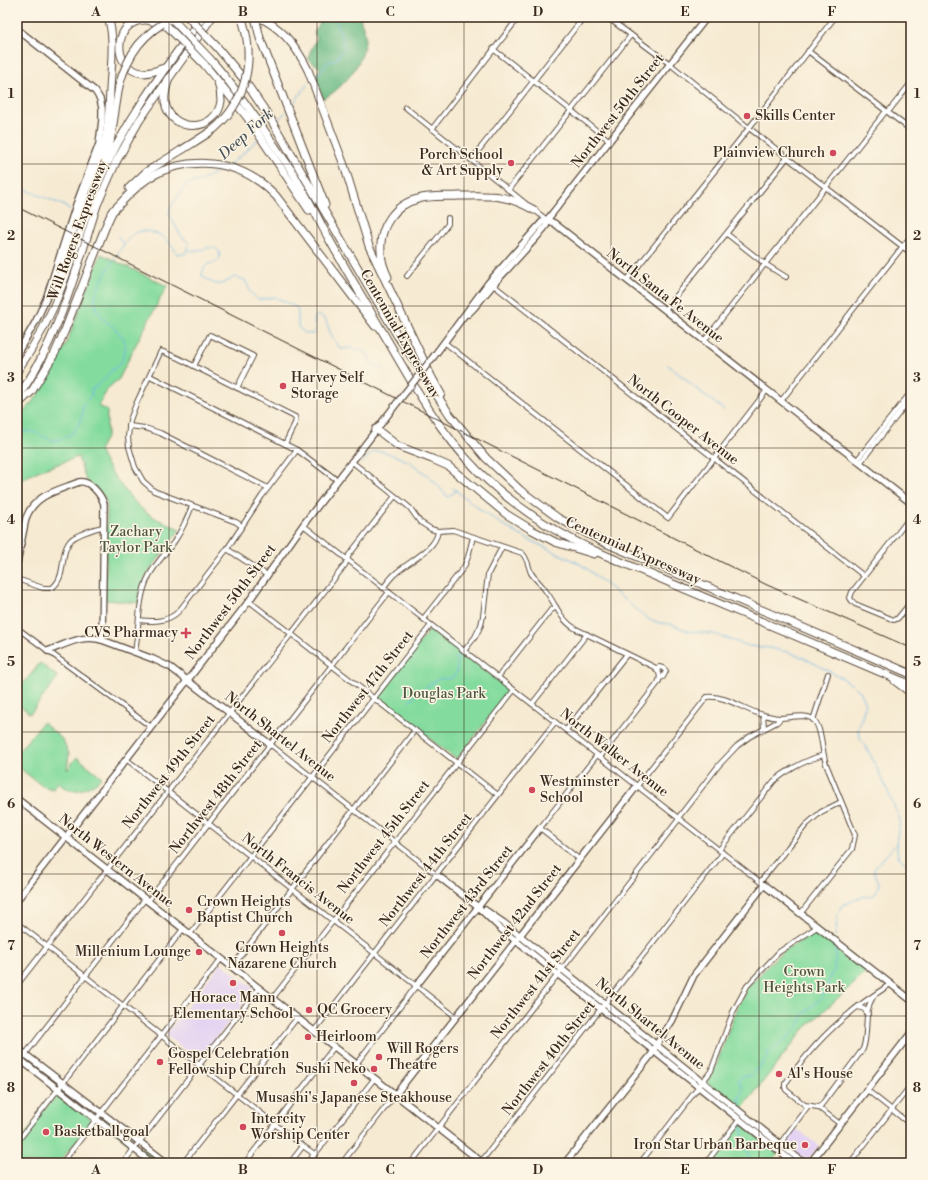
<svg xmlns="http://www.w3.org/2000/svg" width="928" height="1180" font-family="'Libre Bodoni',serif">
  <rect width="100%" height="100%" fill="#fcf5e5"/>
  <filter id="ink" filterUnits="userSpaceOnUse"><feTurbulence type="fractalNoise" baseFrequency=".025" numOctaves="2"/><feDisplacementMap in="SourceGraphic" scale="8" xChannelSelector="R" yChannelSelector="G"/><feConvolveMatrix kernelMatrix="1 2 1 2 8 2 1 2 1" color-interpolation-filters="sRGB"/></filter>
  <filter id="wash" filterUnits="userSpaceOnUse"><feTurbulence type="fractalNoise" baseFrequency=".012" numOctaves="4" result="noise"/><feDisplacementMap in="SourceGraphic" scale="16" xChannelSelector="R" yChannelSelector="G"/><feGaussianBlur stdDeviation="0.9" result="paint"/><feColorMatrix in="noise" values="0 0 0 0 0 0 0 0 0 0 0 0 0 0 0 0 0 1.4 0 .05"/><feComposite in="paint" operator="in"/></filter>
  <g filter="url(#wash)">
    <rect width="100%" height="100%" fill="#f6ead2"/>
    <g fill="#e4d3f2">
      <path d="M221 963 255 989 199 1060 165 1035Z"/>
      <path d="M795 1128 819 1146 808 1160 803 1159 785 1144V1141Z"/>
    </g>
    <g fill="#84db9e" stroke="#60825e">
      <path d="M101 254 167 286 134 348 119 379 109 387 98 406 107 410V436L99 450C105 466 129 498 142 509 153 518 167 524 180 529L148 573C143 583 141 592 140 603L105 600 107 507 106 501 86 480 78 457 38 471 17 482V420L38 395 66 344Z"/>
      <path d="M430 629 434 630 508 688 509 691 459 757 456 758 453 757 378 698V696Z"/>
      <path d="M17 660C22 668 22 675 17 683Z"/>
      <path d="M40 663 58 677 30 714 17 703V691Z"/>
      <path d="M43 722 63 740 69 754 67 770 76 758H78L102 777C91 789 70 797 58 782L53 789 42 786 17 766V753Z"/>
      <path d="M818 931 869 970 804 1029 741 1110 707 1083V1080L716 1066 735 1012 747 988 777 956 788 948Z"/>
      <path d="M58 1095H59L90 1118 91 1122 59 1163H17V1146L55 1096Z"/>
      <path d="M102 1117 104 1118 132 1140 134 1143 130 1144 101 1121V1119Z"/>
      <path d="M740 1124H742L779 1153 772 1163H709Z"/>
      <path d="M138 1147 142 1148 162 1163H155L139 1151Z"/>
    </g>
    <path fill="#6bbb85" stroke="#537252" d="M323 17H360C361 23 365 29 365 35 367 60 344 88 323 99L315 76 320 69 317 65C315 64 313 64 311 62 304 58 315 43 317 38L314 33Z"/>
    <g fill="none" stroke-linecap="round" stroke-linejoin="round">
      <g stroke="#70b8e8" stroke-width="1">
        <path d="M314 77 319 74 327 63 338 58 339 54 345 49 335 17"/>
        <path d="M290 108 304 89 309 82"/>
        <path d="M276 122 286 112"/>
        <path d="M230 164 244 153 259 138"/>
        <path d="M17 186 63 205 70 210"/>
        <path d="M118 236 124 245"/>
        <path d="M188 249C190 250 193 251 194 251 204 251 220 239 220 259 210 266 204 261 202 276 217 286 219 287 234 277L245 280 251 293 258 300 275 297 296 307 298 311V327L305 333 313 334 315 330 314 318 318 315 325 319 333 339 341 349 351 348 365 351 372 364 382 367 384 372"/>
        <path d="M668 365 689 382V383L724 410"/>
        <path d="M17 435C30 425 40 437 52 440 56 441 61 439 64 438 79 431 83 418 83 404L91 396 92 389C104 382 103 379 111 371 114 368 118 366 121 363 122 361 123 357 124 354 132 327 96 327 95 299 95 287 123 243 133 234 137 231 145 230 150 232 154 233 159 234 162 236 168 240 174 248 177 254H183L187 252 189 243 181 236 169 214 172 204 176 200 186 184 200 181 222 169"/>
        <path d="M361 463 373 452 380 451 388 453 410 462 430 477 448 497 456 491"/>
        <path d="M453 488C481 512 511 532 544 547 558 554 573 559 586 568L648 619 660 623 671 624 688 631 714 634 749 646 770 648 782 651 788 652 802 657 844 679 860 691 865 701V706L858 731 860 738 871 756 885 785 900 820 896 843 898 856 905 863 911 867"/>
        <path d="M454 659 462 650"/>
        <path d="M457 663 458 656"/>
        <path d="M409 701 421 691 438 679 452 678 456 673 457 665"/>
        <path d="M835 937 838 914 841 906 864 896 870 897 874 895 877 891 879 883 874 871V869L896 844"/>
        <path d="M739 1107 740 1103 739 1096 742 1094C743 1088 741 1084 738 1080L741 1077 753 1075 755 1070 760 1068 762 1064 768 1057V1052C778 1047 793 1034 799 1025 801 1021 802 1015 806 1011 811 1006 817 1003 823 997L821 994 826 991 830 976 835 969 834 966 836 955 834 944"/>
        <path d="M741 1125 744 1144 747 1149 751 1163"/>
      </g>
    </g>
  </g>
  <g filter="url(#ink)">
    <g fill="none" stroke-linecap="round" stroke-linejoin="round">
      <g stroke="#574739" stroke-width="6">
        <g id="street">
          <path d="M607 17 670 64 749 128 911 253"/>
          <path d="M493 49 610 141"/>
          <path d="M808 51 911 130"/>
          <path d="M405 107 525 203"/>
          <path d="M888 112 911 83"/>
          <path d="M432 129 519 17"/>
          <path d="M471 160 584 17"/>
          <path d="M508 190 631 35"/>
          <path d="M533 209 547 220"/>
          <path d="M727 234 765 264 786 277"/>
          <path d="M407 276 438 237 448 224V218"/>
          <path d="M627 280 749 128 835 17"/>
          <path d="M492 284 864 576"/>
          <path d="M665 310 787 158"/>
          <path d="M704 341 765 264 886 111"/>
          <path d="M444 342 668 518 767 390"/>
          <path d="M194 366 210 335 253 356 237 388"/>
          <path d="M150 376 297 450 337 480"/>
          <path d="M781 401 911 236"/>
          <path d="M129 426 145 428 160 433 268 488"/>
          <path d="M857 460 911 392"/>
          <path d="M351 461 404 503 410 508 420 522 431 529 438 531 453 530 522 553C528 559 528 566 531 573 535 579 541 584 545 590 556 604 560 620 576 629L654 667C660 671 661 677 658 683L600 757"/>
          <path d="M860 463 911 398"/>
          <path d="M911 516 852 592 850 598 852 601 855 604 894 620 898 618 911 602"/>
          <path d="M303 525 764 885"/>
          <path d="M242 526 236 522 154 491 143 481 135 467 129 447 128 437 130 420 136 404 161 351 178 358 295 417 296 419 295 423 285 444"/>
          <path d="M227 549 267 575"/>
          <path d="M17 579 43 588H52C68 576 58 552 72 539 76 536 81 534 86 532 92 530 98 527 104 527"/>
          <path d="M383 588C387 583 391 577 396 573 409 561 436 550 438 531"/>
          <path d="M249 601 498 795"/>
          <path d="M423 619 464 567 468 557 473 537"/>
          <path d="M139 620C154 622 168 622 179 611L227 549 262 496 297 450"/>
          <path d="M17 628 151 727"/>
          <path d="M464 651 475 637 481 625 483 616 488 574 502 547"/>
          <path d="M135 652C139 629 138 596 149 576 155 564 166 553 174 542 182 530 187 519 192 506"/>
          <path d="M656 669 659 667 663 668 666 671 663 677 660 678"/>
          <path d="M498 677 550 611 556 607"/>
          <path d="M532 704 587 634"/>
          <path d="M763 715 764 728"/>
          <path d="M813 720 828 674"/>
          <path d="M566 730 627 654"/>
          <path d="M271 745 437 875"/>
          <path d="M126 759 456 1017"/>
          <path d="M637 786 707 697C729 695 747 713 768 716 772 717 776 718 780 718 790 718 806 713 814 720 822 728 822 752 826 764L855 835 852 849 800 914"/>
          <path d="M678 818 719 765 737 746 749 737 777 722 781 718"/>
          <path d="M719 850 774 781C790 768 804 761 823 755"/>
          <path d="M579 859 540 828 597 755"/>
          <path d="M760 882 806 825 821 812 841 802"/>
          <path d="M148 901 389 592"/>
          <path d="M17 923 303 1146 313 1153 312 1158 319 1163"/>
          <path d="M190 934 431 625"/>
          <path d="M232 967 415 730"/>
          <path d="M17 985 345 565 349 555 395 496"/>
          <path d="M272 999 514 690"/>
          <path d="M858 1007 864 1009 868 1014"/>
          <path d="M314 1031 555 722"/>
          <path d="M356 1064 416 986"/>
          <path d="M17 1065 145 899"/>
          <path d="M867 1090 911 1125"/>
          <path d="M819 1108 863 1049C869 1033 863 1012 873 997"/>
          <path d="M840 1124 818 1107 805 1105 786 1090 785 1087V1084C803 1058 825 1033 850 1013 862 1002 877 994 890 984"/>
          <path d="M17 1142 183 929"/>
          <path d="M776 1149 808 1106"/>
          <path d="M62 1163 221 959"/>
          <path d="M123 1163 259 988"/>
          <path d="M183 1163 297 1018"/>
          <path d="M245 1163 334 1047"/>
          <path d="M290 1163 303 1146"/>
          <path d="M308 1163 374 1079"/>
          <path d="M342 1163 395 1095"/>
          <path d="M411 1163 679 819"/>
          <path d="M480 1163 723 853"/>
          <path d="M640 1163 711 1071 733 1012 747 986 779 952 817 927"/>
          <path d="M706 1163 739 1120"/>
          <path d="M850 1163 911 1085"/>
        </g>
      </g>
      <g stroke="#574739" stroke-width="8">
        <g id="secondary">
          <path d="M17 29 95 91 100 99 102 108V120L99 144 76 205 46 299 36 321 17 354"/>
          <path d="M547 220 554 223 911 503"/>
          <path d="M468 314 474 308 493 285 536 238 546 226 547 220"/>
          <path d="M434 356 489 282 542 222 547 220 707 17"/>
          <path d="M17 563 26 518C35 494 57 491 79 482 90 480 101 495 104 504L102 640"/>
          <path d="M48 651C66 644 83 634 102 640L153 659 170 667 271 745"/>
          <path d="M17 799 483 1163"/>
          <path d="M437 875 478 907 501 929 794 1163"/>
          <path d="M17 900 249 601 303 525 397 403"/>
          <path d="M485 910 504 923 804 1163"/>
          <path d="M416 986 540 828"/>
          <path d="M17 1048 167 1163"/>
          <path d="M17 1057 152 1163"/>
          <path d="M395 1095 637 786"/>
          <path d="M565 1163 652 1054 656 1045 672 1021 694 975 764 885 911 1000"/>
          <path d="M810 1163 911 1033"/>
        </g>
      </g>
      <g stroke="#574739" stroke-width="9">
        <g id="highway">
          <path d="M255 17 260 38 325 205"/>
          <path d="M258 17C282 27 297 47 308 70L344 165 369 246 432 378 441 394"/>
          <path d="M165 26C159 23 154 21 147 20 113 18 110 70 143 73 152 73 159 70 167 67"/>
          <path d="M217 47 242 77 270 118 397 335 450 415 486 458 520 490 558 518 601 541 911 674"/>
          <path d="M210 59C236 88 257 119 278 151 285 161 292 170 297 180 309 199 318 219 329 239 347 271 366 304 385 336 412 383 439 432 478 471 512 505 551 530 593 550L911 685"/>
          <path d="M204 64 247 117 309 210"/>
          <path d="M168 81C166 88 164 95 165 102 170 134 217 133 221 101 221 95 220 88 218 82"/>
          <path d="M104 163 110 143 119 86"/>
          <path d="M129 188 146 172 180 151"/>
          <path d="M111 213C124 200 136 185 152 176 184 158 226 159 257 180 264 184 270 190 276 196L375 326"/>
          <path d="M388 277C384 269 381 260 381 251 379 227 395 204 418 199 431 195 445 197 458 196 489 196 505 193 534 210"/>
          <path d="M57 288C65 258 73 228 84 198 90 179 100 160 105 141 110 120 109 96 111 74 112 55 114 36 108 17"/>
          <path d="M17 371C36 344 52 314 63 283 76 251 84 217 97 186 123 124 163 70 203 17"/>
          <path d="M17 398C58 341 76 271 97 205L116 162 139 121 212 17"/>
          <path d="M17 405 32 391 55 353 65 330 107 223 113 210"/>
          <path d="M376 429 398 446 432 459 448 466 506 514 532 530 555 542 594 554"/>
          <path d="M895 681 911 693"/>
        </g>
      </g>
      <use href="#street" stroke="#fff" stroke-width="4"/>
      <use href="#secondary" stroke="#fff" stroke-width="5.5"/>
      <use href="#highway" stroke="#fff" stroke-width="7"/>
      <path stroke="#3b2a1e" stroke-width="1" d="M17 207 767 585 911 648"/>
      <g stroke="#574739" stroke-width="8" stroke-linecap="butt">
        <path id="secondary-bridge" d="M397 403 434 356"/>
      </g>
      <g stroke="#574739" stroke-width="9" stroke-linecap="butt">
        <g id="highway-bridge">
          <path d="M188 17 217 47"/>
          <path d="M174 21 210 59"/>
          <path d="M168 27 204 64"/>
          <path d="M119 86C128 53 143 33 174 17"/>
          <path d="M180 151C191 144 203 137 214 129 246 102 255 61 243 22"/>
        </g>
      </g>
      <use href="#secondary-bridge" stroke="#fff" stroke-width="5.5"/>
      <use href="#highway-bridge" stroke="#fff" stroke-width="7"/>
    </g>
  </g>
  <path fill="none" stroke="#3b2a1e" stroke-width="1" stroke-opacity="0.55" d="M169 17V1163M317 17V1163M464 17V1163M611 17V1163M759 17V1163M17 164H911M17 306H911M17 448H911M17 590H911M17 732H911M17 874H911M17 1016H911"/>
  <g fill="#d1495b" stroke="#fcf5e5" stroke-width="1.5">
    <circle cx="747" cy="116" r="4"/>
    <circle cx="833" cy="153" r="4"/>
    <circle cx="511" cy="163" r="4"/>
    <circle cx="283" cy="386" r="4"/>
    <path d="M184 627h4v4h4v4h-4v4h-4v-4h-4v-4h4z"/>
    <circle cx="532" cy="790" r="4"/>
    <circle cx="189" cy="910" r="4"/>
    <circle cx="282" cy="933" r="4"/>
    <circle cx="199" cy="952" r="4"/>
    <circle cx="233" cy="983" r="4"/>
    <circle cx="309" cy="1010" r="4"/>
    <circle cx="308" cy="1037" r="4"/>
    <circle cx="379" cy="1057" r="4"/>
    <circle cx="160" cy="1062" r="4"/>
    <circle cx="374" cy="1069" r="4"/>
    <circle cx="779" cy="1074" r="4"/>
    <circle cx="354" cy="1083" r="4"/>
    <circle cx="243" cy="1127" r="4"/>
    <circle cx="46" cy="1132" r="4"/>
    <circle cx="805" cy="1145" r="4"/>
  </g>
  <g text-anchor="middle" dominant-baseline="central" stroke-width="3" stroke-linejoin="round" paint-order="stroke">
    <g font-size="14" fill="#3b2a1e" stroke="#fcf5e5">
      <text transform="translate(618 111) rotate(-52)">Northwest 50th Street</text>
      <text transform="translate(78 230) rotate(-70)">Will Rogers Expressway</text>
      <text transform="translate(665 296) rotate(38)">North Santa Fe Avenue</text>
      <text transform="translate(400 334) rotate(60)">Centennial Expressway</text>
      <text transform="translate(683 420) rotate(38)">North Cooper Avenue</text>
      <text transform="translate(633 551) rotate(24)">Centennial Expressway</text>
      <text transform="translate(231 602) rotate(-53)">Northwest 50th Street</text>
      <text transform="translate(368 687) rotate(-52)">Northwest 47th Street</text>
      <text transform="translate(280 737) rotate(38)">North Shartel Avenue</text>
      <text transform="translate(614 753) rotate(38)">North Walker Avenue</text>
      <text transform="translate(169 772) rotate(-52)">Northwest 49th Street</text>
      <text transform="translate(216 797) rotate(-52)">Northwest 48th Street</text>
      <text transform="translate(384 837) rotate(-52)">Northwest 45th Street</text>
      <text transform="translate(116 861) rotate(38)">North Western Avenue</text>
      <text transform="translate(426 870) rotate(-52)">Northwest 44th Street</text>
      <text transform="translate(298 879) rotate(38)">North Francis Avenue</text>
      <text transform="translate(467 902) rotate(-52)">Northwest 43rd Street</text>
      <text transform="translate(515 922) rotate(-52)">Northwest 42nd Street</text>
      <text transform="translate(536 984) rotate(-52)">Northwest 41st Street</text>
      <text transform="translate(650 1024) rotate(39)">North Shartel Avenue</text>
      <text transform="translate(549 1058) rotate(-52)">Northwest 40th Street</text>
    </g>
    <g font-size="14" fill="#3b2a1e" stroke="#fcf5e5" text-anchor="start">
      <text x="755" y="116">Skills Center</text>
      <text x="825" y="153" text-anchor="end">Plainview Church</text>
      <text x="503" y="155" text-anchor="end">Porch School<tspan x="503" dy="16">&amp; Art Supply</tspan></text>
      <text x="291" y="378">Harvey Self<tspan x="291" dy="16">Storage</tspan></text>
      <text x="178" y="633" text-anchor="end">CVS Pharmacy</text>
      <text x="540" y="782">Westminster<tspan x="540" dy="16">School</tspan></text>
      <text x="197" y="902">Crown Heights<tspan x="197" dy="16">Baptist Church</tspan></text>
      <text x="282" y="948" text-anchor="middle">Crown Heights<tspan x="282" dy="16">Nazarene Church</tspan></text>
      <text x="191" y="952" text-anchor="end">Millenium Lounge</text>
      <text x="233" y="998" text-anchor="middle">Horace Mann<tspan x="233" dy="16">Elementary School</tspan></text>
      <text x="317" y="1010">QC Grocery</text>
      <text x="316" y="1037">Heirloom</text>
      <text x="387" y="1049">Will Rogers<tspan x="387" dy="16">Theatre</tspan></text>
      <text x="168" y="1054">Gospel Celebration<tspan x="168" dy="16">Fellowship Church</tspan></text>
      <text x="366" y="1069" text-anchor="end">Sushi Neko</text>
      <text x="787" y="1074">Al's House</text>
      <text x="354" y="1098" text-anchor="middle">Musashi's Japanese Steakhouse</text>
      <text x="251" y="1119">Intercity<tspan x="251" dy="16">Worship Center</tspan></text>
      <text x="54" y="1132">Basketball goal</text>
      <text x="797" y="1145" text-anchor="end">Iron Star Urban Barbeque</text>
    </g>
    <g font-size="14" fill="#4d563e" stroke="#fcf5e5">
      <text x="136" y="532">Zachary<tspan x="136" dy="16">Taylor Park</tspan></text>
      <text x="444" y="694">Douglas Park</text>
      <text x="804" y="972">Crown<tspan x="804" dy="16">Heights Park</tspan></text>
    </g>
    <g font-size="15" font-style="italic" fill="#4b555b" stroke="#fcf5e5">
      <text transform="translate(246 134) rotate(-42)">Deep Fork</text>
    </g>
  </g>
  <rect width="928" height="1180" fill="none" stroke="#fcf5e5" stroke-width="44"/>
  <rect x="22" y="22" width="884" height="1136" fill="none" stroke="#3b2a1e" stroke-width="1.5"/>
  <g font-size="13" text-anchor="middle" font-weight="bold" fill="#3b2a1e">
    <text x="96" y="16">A</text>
    <text x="243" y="16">B</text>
    <text x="390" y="16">C</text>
    <text x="538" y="16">D</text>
    <text x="685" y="16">E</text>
    <text x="832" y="16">F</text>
    <text x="11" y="98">1</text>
    <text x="917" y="98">1</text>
    <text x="11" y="240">2</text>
    <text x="917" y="240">2</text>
    <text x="11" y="382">3</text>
    <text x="917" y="382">3</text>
    <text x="11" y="524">4</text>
    <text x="917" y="524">4</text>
    <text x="11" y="666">5</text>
    <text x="917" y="666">5</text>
    <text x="11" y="808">6</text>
    <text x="917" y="808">6</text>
    <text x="11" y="950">7</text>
    <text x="917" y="950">7</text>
    <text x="11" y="1092">8</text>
    <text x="917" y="1092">8</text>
    <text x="96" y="1174">A</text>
    <text x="243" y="1174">B</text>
    <text x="390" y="1174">C</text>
    <text x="538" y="1174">D</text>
    <text x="685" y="1174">E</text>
    <text x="832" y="1174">F</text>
  </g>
</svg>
